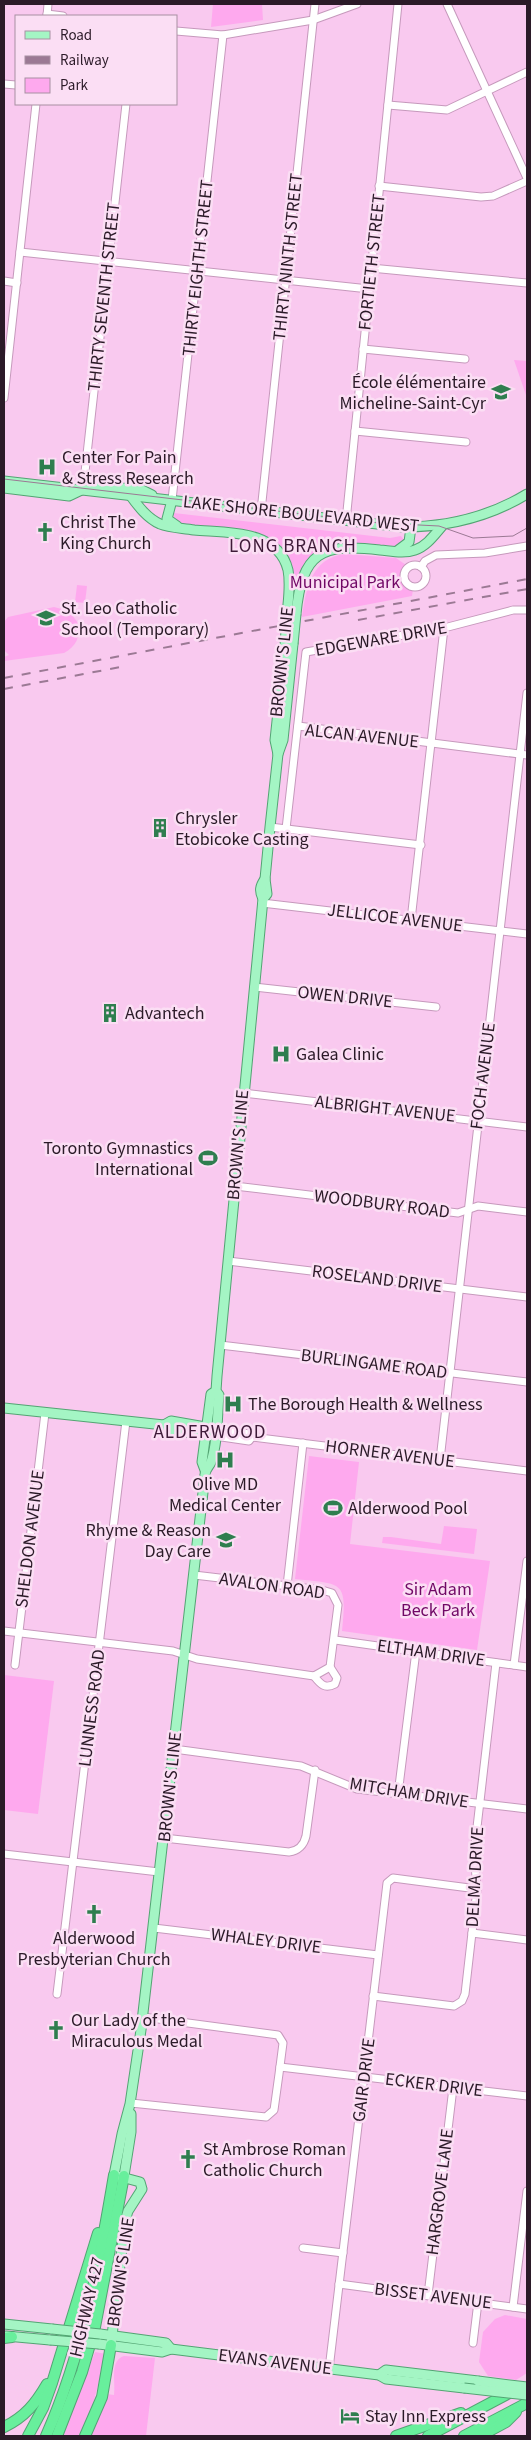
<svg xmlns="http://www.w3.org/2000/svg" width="531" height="2440" font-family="'Source Sans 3',sans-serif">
  <rect width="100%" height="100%" fill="#f9c9ef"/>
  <g fill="#fea9ee">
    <path d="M213 4H262L263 20 211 27Z"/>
    <path d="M514 360 527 361V398Z"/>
    <path d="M174 513 390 538 401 536 404 540 395 546C354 543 308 532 296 585H293C289 521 228 529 179 524L174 519Z"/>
    <path d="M345 554 396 558 406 565 400 577 404 586 413 589 412 596 302 617C306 589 311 558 345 554Z"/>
    <path d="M77 585 87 586 85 603 75 602Z"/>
    <path d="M54 607 69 611 78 623C81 636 76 647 64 653L4 661V657L9 655 4 650V622L8 617Z"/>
    <path d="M309 1456 359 1462 350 1544 490 1561 477 1650 342 1631C347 1581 344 1584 295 1579Z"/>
    <path d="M444 1526 477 1529 474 1554 382 1543 383 1537H391L441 1544Z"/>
    <path d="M4 1675 54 1681 38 1814 4 1810Z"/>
    <path d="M505 2315 527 2319V2373L516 2380 488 2376 479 2362 483 2332 495 2319Z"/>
    <path d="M95 2352 106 2354 92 2408 79 2436H63Z"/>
    <path d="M124 2356 155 2358 146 2436H89L102 2412 107 2394 114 2395C116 2381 109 2361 124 2356Z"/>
  </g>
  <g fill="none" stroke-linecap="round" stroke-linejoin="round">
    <g stroke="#c699bc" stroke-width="9">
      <g id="minor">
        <path d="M447 4 527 178"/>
        <path d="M47 14 63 16"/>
        <path d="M47 16 48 4"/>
        <path d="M176 31 223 35 313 20 357 4"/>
        <path d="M4 84 16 85"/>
        <path d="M388 105 447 110 527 72"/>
        <path d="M379 186 481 197 493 196 527 181"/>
        <path d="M20 252 369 289"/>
        <path d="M371 268 527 283"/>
        <path d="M4 281 17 283"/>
        <path d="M363 349 465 359"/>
        <path d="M4 398 36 104"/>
        <path d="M355 431 466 442"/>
        <path d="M83 490 126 104"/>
        <path d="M172 500 223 35"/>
        <path d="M261 511 315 4"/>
        <path d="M346 521 398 4"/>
        <circle cx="415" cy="576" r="11"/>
        <path d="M421 567 425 561 436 555 485 553 527 546"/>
        <path d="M298 726 527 755"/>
        <path d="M270 827 421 845"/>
        <path d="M286 829 306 652 444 628 513 610H527"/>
        <path d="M262 903 527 934"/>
        <path d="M411 920 444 628"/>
        <path d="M254 987 436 1007"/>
        <path d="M243 1093 527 1127"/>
        <path d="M235 1186 458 1213 478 1206 527 1212"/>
        <path d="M228 1261 527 1297"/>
        <path d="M220 1345 527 1382"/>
        <path d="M216 1428 249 1434 252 1437 527 1471"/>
        <path d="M215 1436 249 1441 252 1437"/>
        <path d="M440 1460 527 693"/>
        <path d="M287 1586 303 1443"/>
        <path d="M4 1631 173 1651 197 1659 314 1676 330 1667 338 1605 332 1593 322 1590 194 1575"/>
        <path d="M335 1640 527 1667"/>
        <path d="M15 1665 45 1413"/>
        <path d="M514 1665 527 1561"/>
        <path d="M314 1676C321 1685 325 1689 335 1684L337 1678 330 1667"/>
        <path d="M174 1749 301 1766 357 1789 527 1809"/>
        <path d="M398 1794 416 1651"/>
        <path d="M164 1838 289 1852C298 1851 304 1845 306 1836L315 1770"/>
        <path d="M4 1854 159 1872"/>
        <path d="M154 1928 378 1955"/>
        <path d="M472 1933 527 1940"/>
        <path d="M57 1994 126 1421"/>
        <path d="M373 1996 454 2006 462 2001 465 1994 477 1889 474 1853 496 1663"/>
        <path d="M280 2067 527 2096"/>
        <path d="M131 2103 266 2117 274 2110 279 2074 283 2043 278 2035 143 2017"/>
        <path d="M303 2248 343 2253"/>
        <path d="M339 2284 527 2309"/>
        <path d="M428 2295 453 2088"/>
        <path d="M513 2307 527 2191"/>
        <path d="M473 2343 478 2302"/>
        <path d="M329 2369 387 1883 393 1878 477 1889"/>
      </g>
    </g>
    <g stroke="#53a473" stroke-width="11">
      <g id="major">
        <path d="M4 481 403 527C447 527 489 517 527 494"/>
        <path d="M4 488 69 496 92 485 142 490 152 495"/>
        <path d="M130 495C138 506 147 518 160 524 170 528 183 528 194 530 226 533 278 529 288 570 291 585 288 601 287 616"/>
        <path d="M172 500 167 519 177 526"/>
        <path d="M397 551 409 542 411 527"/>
        <path d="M296 614C302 552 321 543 380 550 391 551 404 554 415 550 427 546 435 534 443 525"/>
        <path d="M278 754 275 740 285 645"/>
        <path d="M263 899 267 894 265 879 270 827 278 754 283 740 293 644"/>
        <path d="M4 1408 164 1425 170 1430 215 1436"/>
        <path d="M164 1425 171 1421 211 1428"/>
        <path d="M205 1470 202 1462 211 1394 216 1391"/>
        <path d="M124 2176 131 2132V2114"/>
        <path d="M4 2324 52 2329"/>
        <path d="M100 2334 166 2343 171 2349"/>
        <path d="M6 2336 50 2340"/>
        <path d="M99 2344 162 2352 171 2349 379 2375 386 2379 464 2388"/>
        <path d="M111 2345 125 2221 128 2211 142 2189 140 2182 114 2175 122 2134 130 2104 141 2030 205 1475C205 1469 209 1467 211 1462 218 1442 217 1416 219 1395L216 1391 217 1376 263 899C259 891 260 886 265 879"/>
        <path d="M379 2375 386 2370 478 2381"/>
      </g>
    </g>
    <g stroke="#53a473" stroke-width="12">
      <g id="highway">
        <path d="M4 2338 12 2337"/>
        <path d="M4 2427C25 2417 36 2403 47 2384"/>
        <path d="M28 2436 43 2408 52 2383 98 2233"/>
        <path d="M46 2436C83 2353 99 2264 114 2175"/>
        <path d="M57 2436 82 2372 95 2327 124 2176"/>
        <path d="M85 2436 102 2397 111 2345"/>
        <path d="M396 2436 461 2413"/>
        <path d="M428 2436 513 2391"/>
        <path d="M464 2436 527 2403"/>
        <path d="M480 2436 506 2422 516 2412"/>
      </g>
    </g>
    <use href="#minor" stroke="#fff" stroke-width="7"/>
    <use href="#major" stroke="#a4f5c4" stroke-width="9"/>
    <use href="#highway" stroke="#68ef9c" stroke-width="10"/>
    <path stroke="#9b7994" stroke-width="1" d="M4 479 379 523 439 526 473 538 513 536 527 528"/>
    <g stroke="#9b7994" stroke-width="2" stroke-dasharray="9 9" stroke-linecap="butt">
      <path d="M358 620 527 589"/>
      <path d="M4 678 527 579"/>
      <path d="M4 689 126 666"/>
    </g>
    <g stroke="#53a473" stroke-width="11" stroke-linecap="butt">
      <g id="major-bridge">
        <path d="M293 644 296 614"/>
        <path d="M285 645 287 616"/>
        <path d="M52 2329 100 2334"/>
        <path d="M50 2340 99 2344"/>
        <path d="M478 2381 527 2387"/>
        <path d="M464 2388 527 2395"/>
      </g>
    </g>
    <use href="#major-bridge" stroke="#a4f5c4" stroke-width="9"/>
  </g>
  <defs>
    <g id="school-bare" transform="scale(1.5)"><path d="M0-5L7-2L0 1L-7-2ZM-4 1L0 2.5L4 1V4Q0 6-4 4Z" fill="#2f7e4f" stroke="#fbdef4" stroke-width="2.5" paint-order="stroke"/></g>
    <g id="hospital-bare" transform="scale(1.5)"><path d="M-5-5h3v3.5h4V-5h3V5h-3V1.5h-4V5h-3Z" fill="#2f7e4f" stroke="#fbdef4" stroke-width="2.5" paint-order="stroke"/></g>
    <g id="church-bare" transform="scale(1.5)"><path d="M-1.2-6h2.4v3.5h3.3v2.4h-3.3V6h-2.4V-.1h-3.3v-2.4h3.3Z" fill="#2f7e4f" stroke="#fbdef4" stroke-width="2.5" paint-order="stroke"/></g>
    <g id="building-bare" transform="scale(1.5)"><path d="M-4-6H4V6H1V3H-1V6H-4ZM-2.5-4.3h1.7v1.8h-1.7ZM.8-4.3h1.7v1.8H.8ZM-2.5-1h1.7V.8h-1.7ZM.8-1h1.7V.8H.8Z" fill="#2f7e4f" stroke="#fbdef4" stroke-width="2.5" paint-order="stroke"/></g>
    <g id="stadium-bare" transform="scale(1.5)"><path d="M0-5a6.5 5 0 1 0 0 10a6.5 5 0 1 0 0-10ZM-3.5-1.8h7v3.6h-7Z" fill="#2f7e4f" stroke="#fbdef4" stroke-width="2.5" paint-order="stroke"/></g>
    <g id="hotel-bare" transform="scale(1.5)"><path d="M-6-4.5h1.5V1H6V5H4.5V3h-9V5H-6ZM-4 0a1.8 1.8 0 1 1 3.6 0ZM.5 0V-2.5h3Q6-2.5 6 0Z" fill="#2f7e4f" stroke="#fbdef4" stroke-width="2.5" paint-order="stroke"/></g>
  </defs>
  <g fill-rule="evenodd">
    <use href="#school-bare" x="501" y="392"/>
    <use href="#hospital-bare" x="47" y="467"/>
    <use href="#church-bare" x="45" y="532"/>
    <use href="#school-bare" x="46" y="618"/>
    <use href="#building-bare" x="160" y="828"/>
    <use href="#building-bare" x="110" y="1013"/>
    <use href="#hospital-bare" x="281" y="1054"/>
    <use href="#stadium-bare" x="208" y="1158"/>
    <use href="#hospital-bare" x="233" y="1404"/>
    <use href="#hospital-bare" x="225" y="1460"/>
    <use href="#stadium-bare" x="333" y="1508"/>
    <use href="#school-bare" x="226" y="1540"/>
    <use href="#church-bare" x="94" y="1914"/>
    <use href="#church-bare" x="56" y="2030"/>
    <use href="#church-bare" x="188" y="2159"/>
    <use href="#hotel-bare" x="350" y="2416"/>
  </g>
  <g text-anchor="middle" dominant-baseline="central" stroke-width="5" stroke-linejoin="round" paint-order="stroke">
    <g font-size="18" fill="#2b1a28" stroke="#fbdef4">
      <text transform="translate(288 257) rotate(-84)">THIRTY NINTH STREET</text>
      <text transform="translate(372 262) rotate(-84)">FORTIETH STREET</text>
      <text transform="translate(198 268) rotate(-84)">THIRTY EIGHTH STREET</text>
      <text transform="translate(104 297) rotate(-84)">THIRTY SEVENTH STREET</text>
      <text transform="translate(301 514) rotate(6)">LAKE SHORE BOULEVARD WEST</text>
      <text transform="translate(381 639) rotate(-10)">EDGEWARE DRIVE</text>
      <text transform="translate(282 662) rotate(-84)">BROWN'S LINE</text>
      <text transform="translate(362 736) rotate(6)">ALCAN AVENUE</text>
      <text transform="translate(395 918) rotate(7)">JELLICOE AVENUE</text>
      <text transform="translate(345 997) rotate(6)">OWEN DRIVE</text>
      <text transform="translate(483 1076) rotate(-83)">FOCH AVENUE</text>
      <text transform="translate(385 1109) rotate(6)">ALBRIGHT AVENUE</text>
      <text transform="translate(238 1145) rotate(-85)">BROWN'S LINE</text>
      <text transform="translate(382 1204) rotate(7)">WOODBURY ROAD</text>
      <text transform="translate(377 1279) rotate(7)">ROSELAND DRIVE</text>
      <text transform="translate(374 1364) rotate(7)">BURLINGAME ROAD</text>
      <text transform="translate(390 1454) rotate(7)">HORNER AVENUE</text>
      <text transform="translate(30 1539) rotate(-83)">SHELDON AVENUE</text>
      <text transform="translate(272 1586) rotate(8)">AVALON ROAD</text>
      <text transform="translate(431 1653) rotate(8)">ELTHAM DRIVE</text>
      <text transform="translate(92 1708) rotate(-83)">LUNNESS ROAD</text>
      <text transform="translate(170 1787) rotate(-84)">BROWN'S LINE</text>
      <text transform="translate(409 1793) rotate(9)">MITCHAM DRIVE</text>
      <text transform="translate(475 1877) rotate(-87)">DELMA DRIVE</text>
      <text transform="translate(266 1941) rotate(7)">WHALEY DRIVE</text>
      <text transform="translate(364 2080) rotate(-83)">GAIR DRIVE</text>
      <text transform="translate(434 2085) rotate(7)">ECKER DRIVE</text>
      <text transform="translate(440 2192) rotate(-83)">HARGROVE LANE</text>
      <text transform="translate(121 2272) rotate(-82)">BROWN'S LINE</text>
      <text transform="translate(433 2296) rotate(7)">BISSET AVENUE</text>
      <text transform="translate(87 2307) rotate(-77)">HIGHWAY 427</text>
      <text transform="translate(275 2362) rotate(7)">EVANS AVENUE</text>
    </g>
    <g font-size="18" fill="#2b1a28" stroke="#fbdef4" text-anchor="start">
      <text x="486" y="382" text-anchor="end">École élémentaire<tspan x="486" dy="21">Micheline-Saint-Cyr</tspan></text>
      <text x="62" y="457">Center For Pain<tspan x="62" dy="21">&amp; Stress Research</tspan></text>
      <text x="60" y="522">Christ The<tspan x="60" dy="21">King Church</tspan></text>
      <text x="61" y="608">St. Leo Catholic<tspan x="61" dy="21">School (Temporary)</tspan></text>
      <text x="175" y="818">Chrysler<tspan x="175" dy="21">Etobicoke Casting</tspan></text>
      <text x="125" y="1013">Advantech</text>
      <text x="296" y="1054">Galea Clinic</text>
      <text x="193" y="1148" text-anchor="end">Toronto Gymnastics<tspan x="193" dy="21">International</tspan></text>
      <text x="248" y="1404">The Borough Health &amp; Wellness</text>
      <text x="225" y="1484" text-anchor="middle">Olive MD<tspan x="225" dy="21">Medical Center</tspan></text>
      <text x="348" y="1508">Alderwood Pool</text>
      <text x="211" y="1530" text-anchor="end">Rhyme &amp; Reason<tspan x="211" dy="21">Day Care</tspan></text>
      <text x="94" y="1938" text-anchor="middle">Alderwood<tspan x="94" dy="21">Presbyterian Church</tspan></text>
      <text x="71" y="2020">Our Lady of the<tspan x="71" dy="21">Miraculous Medal</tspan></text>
      <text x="203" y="2149">St Ambrose Roman<tspan x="203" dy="21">Catholic Church</tspan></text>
      <text x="365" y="2416">Stay Inn Express</text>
    </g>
    <g font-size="18" fill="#700765" stroke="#fbdef4">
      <text x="345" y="582">Municipal Park</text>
      <text x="438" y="1589">Sir Adam<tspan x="438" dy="21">Beck Park</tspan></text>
    </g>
    <g font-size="19" letter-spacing="1" fill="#3e1a38" stroke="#fbdef4">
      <text x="293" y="546">LONG BRANCH</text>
      <text x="210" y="1432">ALDERWOOD</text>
    </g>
  </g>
  <rect width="531" height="2440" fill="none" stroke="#2b1a28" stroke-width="10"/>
  <rect x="15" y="15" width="162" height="90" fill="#fbdef4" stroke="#a890a2"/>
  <rect x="25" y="31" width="25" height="8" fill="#a4f5c4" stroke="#a890a2"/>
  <text x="60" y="40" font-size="15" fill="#2b1a28">Road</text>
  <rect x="25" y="56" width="25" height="8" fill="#9b7994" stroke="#a890a2"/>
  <text x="60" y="65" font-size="15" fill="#2b1a28">Railway</text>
  <rect x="25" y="78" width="25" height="15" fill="#fea9ee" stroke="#a890a2"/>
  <text x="60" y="90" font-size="15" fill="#2b1a28">Park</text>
</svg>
